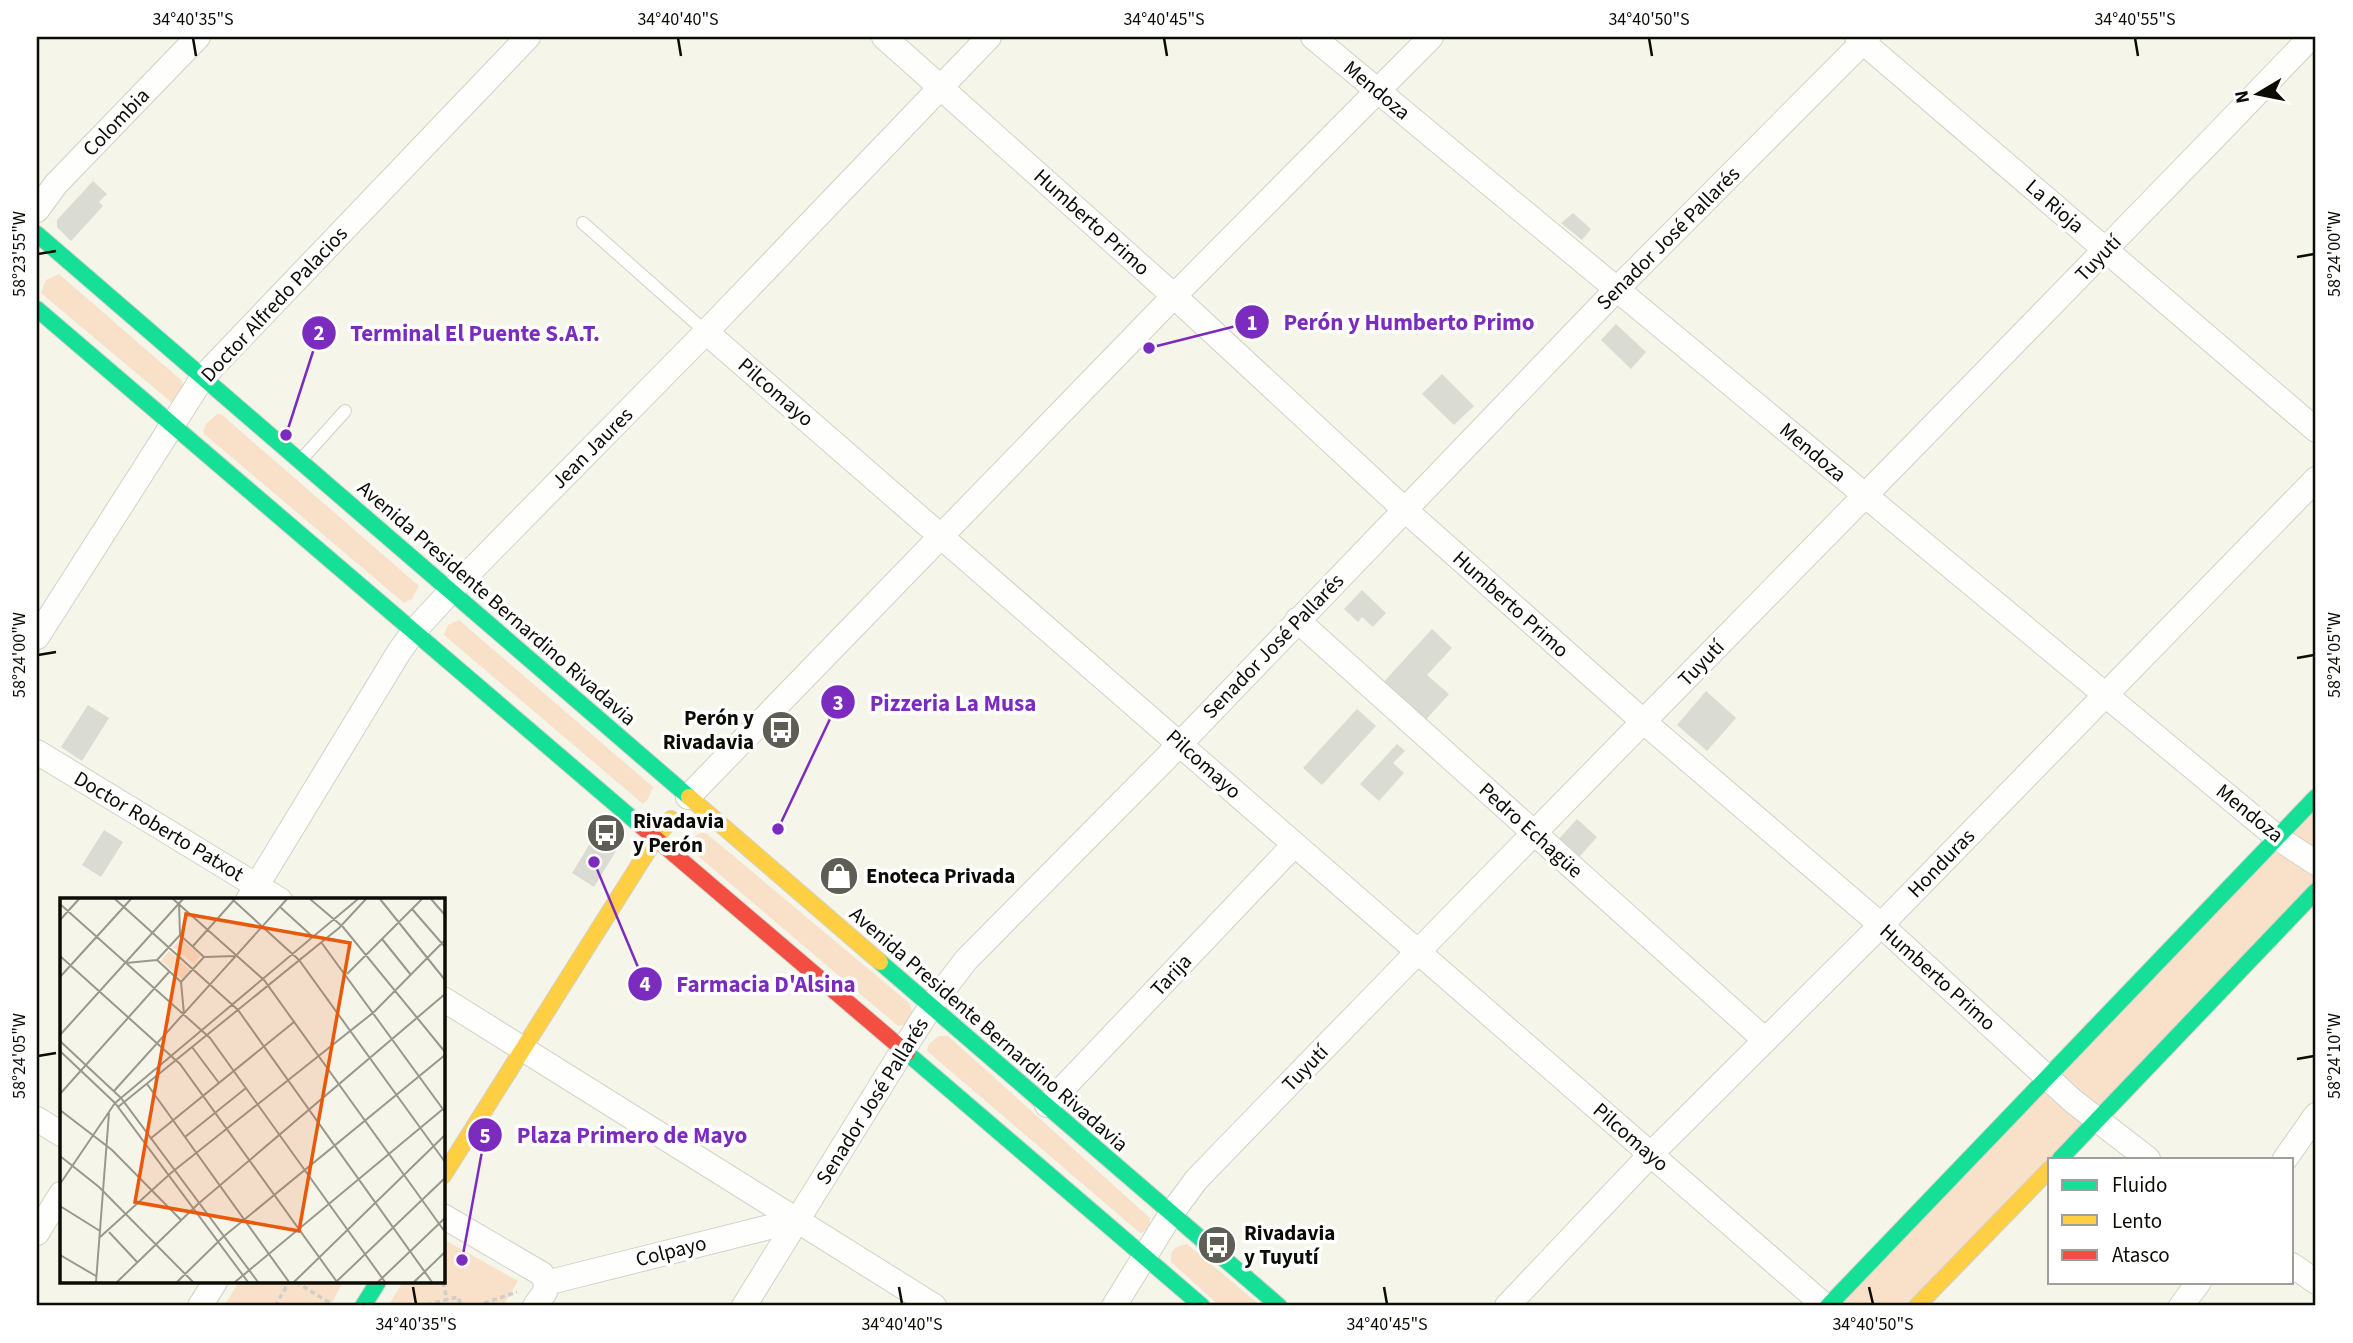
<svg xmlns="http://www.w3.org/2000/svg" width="2353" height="1343" font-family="'Source Sans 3',sans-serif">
  <rect width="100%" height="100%" fill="#f6f5e9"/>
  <g fill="#f9e0c8">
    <path d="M59 274 182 381C183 390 178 398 171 402L41 293 46 280Z"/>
    <path d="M217 414H221L419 586 412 599 404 603 203 433 206 424Z"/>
    <path d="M459 620 653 787 648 799 643 804 444 635 448 625Z"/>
    <path d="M2316 797V891L1917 1306H1828Z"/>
    <path d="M700 833H706L909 1003 913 1015C909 1021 906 1025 898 1026L692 851 691 845 694 837Z"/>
    <path d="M939 1036H948L1150 1218 1149 1230 1140 1233 927 1051 929 1044Z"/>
    <path d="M443 1239 518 1281 503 1306H388L403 1282H443Z"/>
    <path d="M1187 1244 1261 1306H1220L1171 1262C1169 1251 1176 1245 1187 1244Z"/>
    <path d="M239 1282H343L330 1306H224Z"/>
  </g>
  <g fill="#dadcd3">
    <path d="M93 181 107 194 99 202 103 206 71 241 57 227V220Z"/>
    <path d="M1573 213 1591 229 1582 240 1561 223Z"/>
    <path d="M1616 324 1646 352 1631 369 1601 340Z"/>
    <path d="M1442 374 1474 406 1454 425 1422 394Z"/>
    <path d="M1362 590 1386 613 1373 627 1362 617 1358 622 1344 609Z"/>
    <path d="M1432 629 1452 648 1427 675 1449 694 1423 723 1381 685Z"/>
    <path d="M1706 691 1736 718 1707 751 1677 725Z"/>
    <path d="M88 705 109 718 82 761 61 747Z"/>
    <path d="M1357 709 1376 726 1322 785 1303 768Z"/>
    <path d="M1397 744 1405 751 1393 763 1404 773 1379 801 1360 784Z"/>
    <path d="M1577 819 1597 837 1574 863 1557 841Z"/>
    <path d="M104 830 123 842 101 877 82 865Z"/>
    <path d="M594 837 616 851 594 887 572 873Z"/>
  </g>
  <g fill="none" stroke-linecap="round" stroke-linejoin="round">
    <g stroke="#d2d1c7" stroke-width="14">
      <g id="lane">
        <path d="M583 223 706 332"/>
        <path d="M301 460 345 411"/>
      </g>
    </g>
    <g stroke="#d2d1c7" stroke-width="26">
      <g id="street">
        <path d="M884 37 1174 296 1404 509 1644 722 1881 925 2073 1101 2148 1159"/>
        <path d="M1313 37 2278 838 2316 863"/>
        <path d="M1857 37 2316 430"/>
        <path d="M37 210 56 184 198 37"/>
        <path d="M706 332 1825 1306"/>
        <path d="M1297 620 1765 1040"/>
        <path d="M37 637 203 377 528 37"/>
        <path d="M37 752 280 900"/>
        <path d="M688 797 1174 296 1431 37"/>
        <path d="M248 900 399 652 414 631 450 592 706 332 989 37"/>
        <path d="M443 999 934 1306"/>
        <path d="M1047 1105 1294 845"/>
        <path d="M37 1119 61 1134"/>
        <path d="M2285 1159 2316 1115"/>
        <path d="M443 1216 542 1274 546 1283"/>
        <path d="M37 1233 61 1194"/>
        <path d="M2292 1265 2316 1282"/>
        <path d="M546 1283 797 1220"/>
        <path d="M200 1306 215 1282"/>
        <path d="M535 1306 545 1292 546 1283"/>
        <path d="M744 1306 903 1050 931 1006 966 960 1181 743 1617 289 1868 37"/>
        <path d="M1114 1306 1171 1214 1196 1180C1566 797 1942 421 2311 37"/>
        <path d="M1507 1306 1651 1154 1881 925 2316 479"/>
        <path d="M2181 1306 2199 1282"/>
      </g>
    </g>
    <g stroke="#d2d1c7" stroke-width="18">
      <g id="fast">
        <path d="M37 234 689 797"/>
        <path d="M37 309 641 826"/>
        <path d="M880 962 1279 1306"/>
        <path d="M907 1053 1202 1306"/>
        <path d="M2060 1159 2316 891"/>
        <path d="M363 1306 378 1282"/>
        <path d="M1828 1306 2316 797"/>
      </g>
    </g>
    <g stroke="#d2d1c7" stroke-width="18">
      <g id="slow">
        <path d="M689 797 880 962"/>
        <path d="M443 1176 656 838 671 819"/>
        <path d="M1917 1306 2050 1169"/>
      </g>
    </g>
    <g stroke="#d2d1c7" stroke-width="18">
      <path id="jam" d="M641 826 907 1053"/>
    </g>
    <g stroke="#cececa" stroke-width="3.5" stroke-dasharray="5 3.5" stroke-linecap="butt">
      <path d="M296 1282 335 1306"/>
      <path d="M443 1282 447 1300"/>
      <path d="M275 1306 289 1282"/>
      <path d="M430 1306 429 1304 458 1297 461 1306"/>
      <path d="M476 1306 517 1292"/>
    </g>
    <use href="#lane" stroke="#fefefc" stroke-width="12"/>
    <use href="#street" stroke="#fefefc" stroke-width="24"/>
    <use href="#fast" stroke="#16e098" stroke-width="16"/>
    <use href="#slow" stroke="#ffcf43" stroke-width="16"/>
    <use href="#jam" stroke="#f24e42" stroke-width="16"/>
  </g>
  <path fill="none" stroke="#0c0c05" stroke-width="2.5" d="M193 38 196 56M678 38 681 56M1164 38 1167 56M1649 38 1652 56M2135 38 2138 56M38 254 56 251M2297 257 2314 254M38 655 56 652M2297 658 2314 655M38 1056 56 1053M2297 1059 2314 1056M413 1287 416 1304M899 1287 902 1304M1384 1287 1387 1304M1869 1287 1873 1304"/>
  <defs>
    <g id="bus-disc" transform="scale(2.0125)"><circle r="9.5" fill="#5e5e55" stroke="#fff"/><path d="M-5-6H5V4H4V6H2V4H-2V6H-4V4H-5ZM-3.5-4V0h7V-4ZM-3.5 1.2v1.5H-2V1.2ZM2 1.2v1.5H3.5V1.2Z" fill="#fff"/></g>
    <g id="shop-disc" transform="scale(2.0125)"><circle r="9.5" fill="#5e5e55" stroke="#fff"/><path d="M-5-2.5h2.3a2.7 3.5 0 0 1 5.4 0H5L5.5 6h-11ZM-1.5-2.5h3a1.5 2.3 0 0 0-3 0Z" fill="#fff"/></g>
  </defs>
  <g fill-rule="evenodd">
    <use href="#bus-disc" x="781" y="730"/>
    <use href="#bus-disc" x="606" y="833"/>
    <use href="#shop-disc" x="839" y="876"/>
    <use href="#bus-disc" x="1217" y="1245"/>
  </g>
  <g text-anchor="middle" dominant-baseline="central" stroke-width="7" stroke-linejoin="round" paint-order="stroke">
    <g font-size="21" fill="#0c0c05" stroke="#fff">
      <text transform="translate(1377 90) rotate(40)">Mendoza</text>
      <text transform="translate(116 122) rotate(-46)">Colombia</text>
      <text transform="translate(2055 206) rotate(41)">La Rioja</text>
      <text transform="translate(1092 222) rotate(42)">Humberto Primo</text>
      <text transform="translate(1668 238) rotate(-45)">Senador José Pallarés</text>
      <text transform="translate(2098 258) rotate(-46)">Tuyutí</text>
      <text transform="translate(274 304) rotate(-47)">Doctor Alfredo Palacios</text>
      <text transform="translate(776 392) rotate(41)">Pilcomayo</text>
      <text transform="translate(592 448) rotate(-45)">Jean Jaures</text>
      <text transform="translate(1813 452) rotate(40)">Mendoza</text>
      <text transform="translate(497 603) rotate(41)">Avenida Presidente Bernardino Rivadavia</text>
      <text transform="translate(1511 604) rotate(42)">Humberto Primo</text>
      <text transform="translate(1273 646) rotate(-46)">Senador José Pallarés</text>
      <text transform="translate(1701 663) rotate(-46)">Tuyutí</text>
      <text transform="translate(1204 764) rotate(42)">Pilcomayo</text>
      <text transform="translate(2250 813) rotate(39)">Mendoza</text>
      <text transform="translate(159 826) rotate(31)">Doctor Roberto Patxot</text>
      <text transform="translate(1531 830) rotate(42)">Pedro Echagüe</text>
      <text transform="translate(1941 863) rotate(-46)">Honduras</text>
      <text transform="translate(1171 975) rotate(-47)">Tarija</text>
      <text transform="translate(1938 977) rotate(42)">Humberto Primo</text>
      <text transform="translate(989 1029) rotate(41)">Avenida Presidente Bernardino Rivadavia</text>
      <text transform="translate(1305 1068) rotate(-46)">Tuyutí</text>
      <text transform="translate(872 1101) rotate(-58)">Senador José Pallarés</text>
      <text transform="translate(1631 1137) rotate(41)">Pilcomayo</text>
      <text transform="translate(671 1251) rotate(-14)">Colpayo</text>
    </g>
    <g font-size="21" font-weight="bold" fill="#0c0c05" stroke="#fff" text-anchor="start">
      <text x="754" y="718" text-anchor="end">Perón y<tspan x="754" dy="24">Rivadavia</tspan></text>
      <text x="633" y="821">Rivadavia<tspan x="633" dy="24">y Perón</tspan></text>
      <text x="866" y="876">Enoteca Privada</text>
      <text x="1244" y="1233">Rivadavia<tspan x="1244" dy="24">y Tuyutí</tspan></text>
    </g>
  </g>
  <g transform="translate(60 898)">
    <rect width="385" height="385" fill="#f6f5e9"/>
    <path d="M121 41 140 58 134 66 113 49ZM109 53 130 72 122 81 101 63Z" fill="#f9e0c8"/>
    <path fill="none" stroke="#98988e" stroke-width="2" d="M55 1 178 112 372 384M113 1 204 82 385 334M172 1 239 62 385 264M250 1 283 29 385 154M320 1 385 82M371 1 385 17M119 5 120 37M0 6 150 140 325 384M220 9 253 39M352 11 385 49M0 22 19 1M120 37 144 59M322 41 351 77M261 44 385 214M133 48 175 1M0 58 120 166 277 384M144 59 176 58M97 62 120 37M97 62 121 84M66 65 97 62M287 76 362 1M0 79 71 1M121 84 144 59M121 84 124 116M0 137 123 1M0 143 61 200 198 384M132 149 159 185M0 153 55 205 188 384M87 186 229 384M54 193 227 1M0 196 109 74M55 205 298 1M58 209 279 30 306 1M0 212 52 252 121 322M125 239 186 190M90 241 234 124M0 258 39 289 133 384M0 286 55 205M0 308 40 333M49 334 78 365M39 340 111 275 314 114 385 42M0 357 36 378M36 384 49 215M57 384 138 306 385 96M117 384 163 339 385 157M175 384 383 211M234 384 385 237M276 384 385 280M318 384 385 320M354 384 385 354"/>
    <path fill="#e8590c" fill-opacity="0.15" stroke="#e8590c" stroke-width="3.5" d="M126 16 290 45 239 333 75 304Z"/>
    <rect width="385" height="385" fill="none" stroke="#0c0c05" stroke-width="3.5"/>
  </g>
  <path fill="none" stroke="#7b2cbf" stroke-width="2.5" d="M1149 348L1252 322M286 435L319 333M778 829L838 702M594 862L645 984M462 1260L485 1135"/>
  <g fill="#7b2cbf" stroke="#fff" stroke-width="2.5">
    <circle cx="1149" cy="348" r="7"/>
    <circle cx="286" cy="435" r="7"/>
    <circle cx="778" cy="829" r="7"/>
    <circle cx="594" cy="862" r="7"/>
    <circle cx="462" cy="1260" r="7"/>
    <circle cx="1252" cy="322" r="18"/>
    <circle cx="319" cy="333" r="18"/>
    <circle cx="838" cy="702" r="18"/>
    <circle cx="645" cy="984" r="18"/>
    <circle cx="485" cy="1135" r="18"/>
  </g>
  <g font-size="21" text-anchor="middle" font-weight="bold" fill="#fff">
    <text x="1252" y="330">1</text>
    <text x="319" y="340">2</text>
    <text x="838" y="710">3</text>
    <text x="645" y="991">4</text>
    <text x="485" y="1143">5</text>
  </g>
  <g font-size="23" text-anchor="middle" font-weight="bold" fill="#7b2cbf" stroke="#fff" stroke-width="7" stroke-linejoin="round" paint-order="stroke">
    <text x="1409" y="330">Perón y Humberto Primo</text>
    <text x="475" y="341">Terminal El Puente S.A.T.</text>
    <text x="953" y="711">Pizzeria La Musa</text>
    <text x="766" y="992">Farmacia D'Alsina</text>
    <text x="632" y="1143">Plaza Primero de Mayo</text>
  </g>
  <rect width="2353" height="1343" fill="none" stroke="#ffffff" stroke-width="77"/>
  <rect x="2048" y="1158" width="245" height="126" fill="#ffffff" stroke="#9e9e9b" stroke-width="2"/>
  <rect x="2062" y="1180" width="35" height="10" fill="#16e098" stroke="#9e9e9b" stroke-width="2"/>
  <text x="2112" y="1192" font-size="21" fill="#0c0c05">Fluido</text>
  <rect x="2062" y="1215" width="35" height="10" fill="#ffcf43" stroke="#9e9e9b" stroke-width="2"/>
  <text x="2112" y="1228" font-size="21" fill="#0c0c05">Lento</text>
  <rect x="2062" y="1250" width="35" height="10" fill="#f24e42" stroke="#9e9e9b" stroke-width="2"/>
  <text x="2112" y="1262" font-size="21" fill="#0c0c05">Atasco</text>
  <g transform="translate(2258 94) rotate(260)" stroke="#ffffff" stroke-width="5" paint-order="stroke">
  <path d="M0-5L12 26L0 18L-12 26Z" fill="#0c0c05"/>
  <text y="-10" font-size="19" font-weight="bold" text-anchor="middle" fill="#0c0c05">N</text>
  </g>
  <rect x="38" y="38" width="2276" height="1266" fill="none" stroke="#0c0c05" stroke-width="2.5"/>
  <g font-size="18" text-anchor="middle" fill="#0c0c05">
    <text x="193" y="25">34°40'35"S</text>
    <text x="678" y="25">34°40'40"S</text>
    <text x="1164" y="25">34°40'45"S</text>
    <text x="1649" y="25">34°40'50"S</text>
    <text x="2135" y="25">34°40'55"S</text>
    <text transform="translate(2334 254) rotate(-90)" y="6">58°24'00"W</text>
    <text transform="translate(19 254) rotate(-90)" y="6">58°23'55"W</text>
    <text transform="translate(2334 655) rotate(-90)" y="6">58°24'05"W</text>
    <text transform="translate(19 655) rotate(-90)" y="6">58°24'00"W</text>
    <text transform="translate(2334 1056) rotate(-90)" y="6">58°24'10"W</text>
    <text transform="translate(19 1056) rotate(-90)" y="6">58°24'05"W</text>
    <text x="416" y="1330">34°40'35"S</text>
    <text x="902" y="1330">34°40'40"S</text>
    <text x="1387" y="1330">34°40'45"S</text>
    <text x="1873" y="1330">34°40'50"S</text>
  </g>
</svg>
